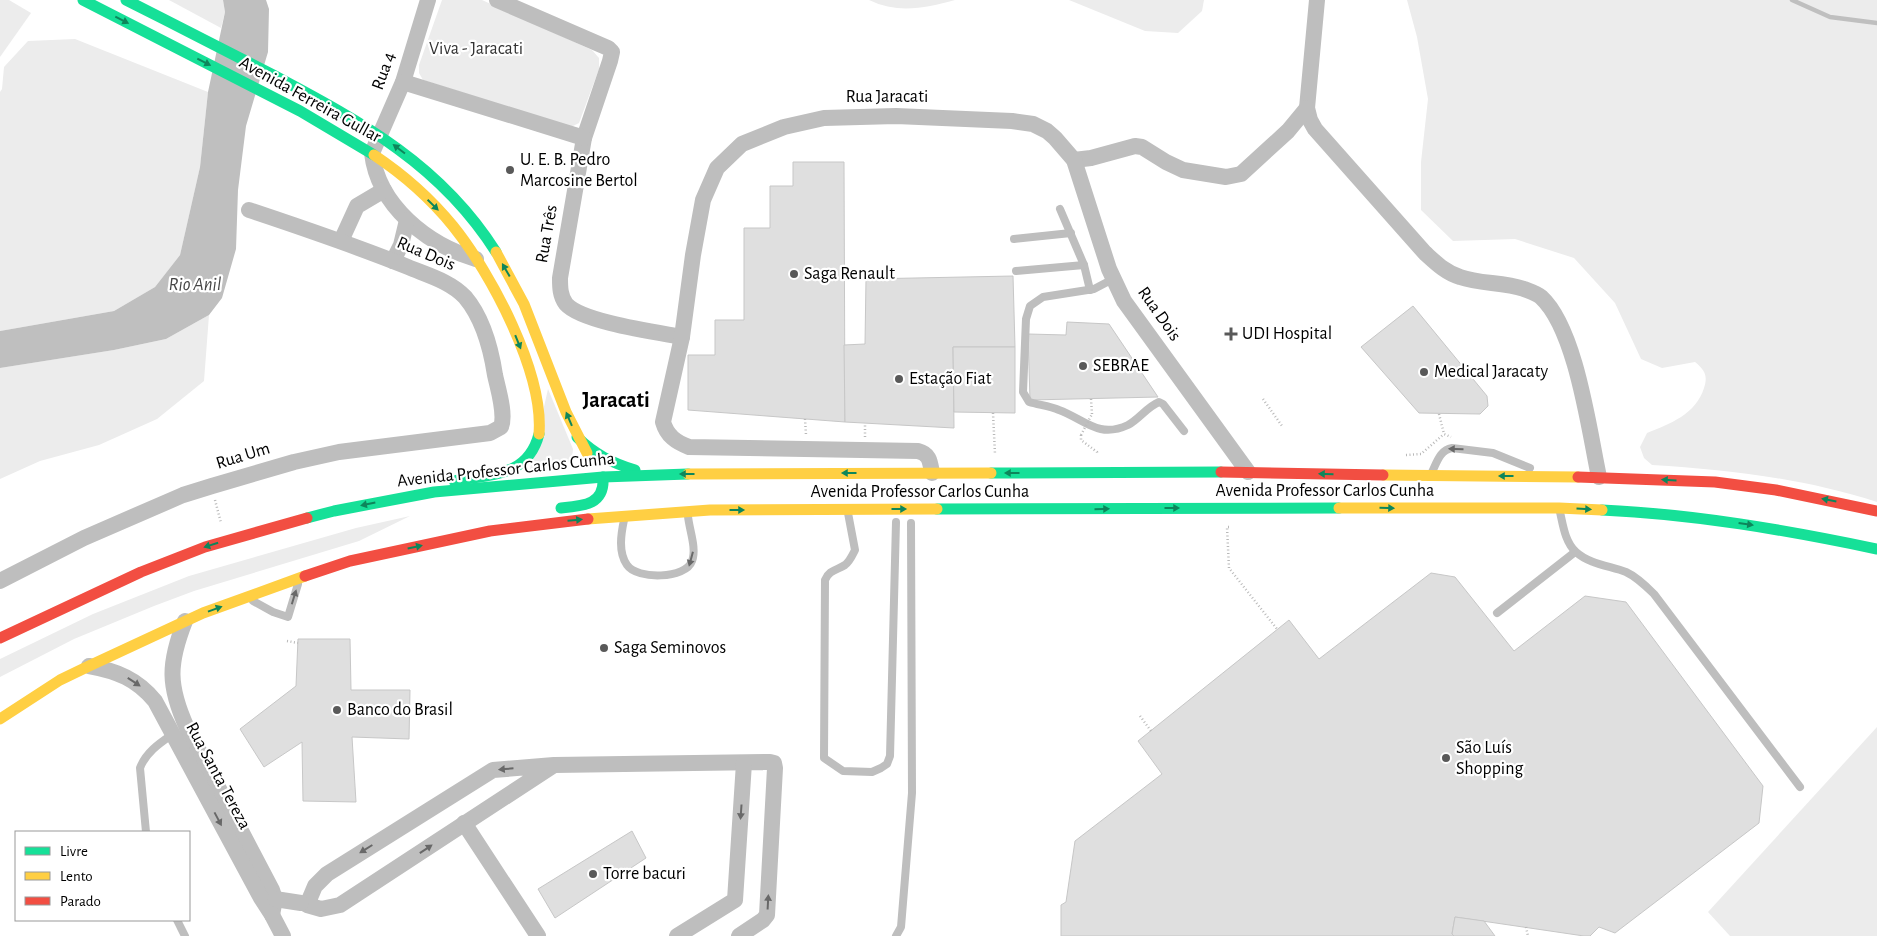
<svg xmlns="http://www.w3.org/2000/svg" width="1877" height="936" font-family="'Alegreya Sans',sans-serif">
  <rect width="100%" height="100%" fill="#fff"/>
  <g fill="#ececec">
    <path d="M0 0H9L31 13 0 57Z"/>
    <path d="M169 0H223L225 12 221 28Z"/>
    <path d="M442 0H482L592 50 599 58V69L579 123 571 127 423 80 419 73V65Z"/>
    <path d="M869 0H955C925 8 898 14 869 0Z"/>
    <path d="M1069 0H1204L1202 11 1178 33 1145 31Z"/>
    <path d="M1407 0H1877V502C1802 478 1730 470 1652 465L1644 458 1640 447 1647 433C1670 424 1696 414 1704 388 1708 376 1705 370 1695 362L1662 368 1641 359 1615 303 1574 258 1515 239 1453 241 1421 210V162L1428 99 1417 37Z"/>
    <path d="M75 39 208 92 200 167 180 255 155 287 114 311 0 331V92L2 89 4 67 28 41Z"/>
    <path d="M209 315 204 381 157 419 99 445 40 461 0 479V368L114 350 166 339Z"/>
    <path d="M548 389 573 449C572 473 548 468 530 469Z"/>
    <path d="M410 516 359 541 194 591 154 606 74 639 0 677V659L93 614 189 576 356 528Z"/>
    <path d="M1877 727V936H1730L1708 912Z"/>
  </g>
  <path fill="#bfbfbf" d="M223 0H266L269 9 268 52 246 126 238 190 236 249 222 298 209 315 166 339 114 350 0 368V331L114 311 155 287 180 255 200 167 208 92 225 12Z"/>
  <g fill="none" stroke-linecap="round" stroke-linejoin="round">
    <path stroke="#bfbfbf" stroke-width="4.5" d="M1792 0 1830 17 1877 23"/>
  </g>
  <g fill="#dfdfdf" stroke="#c7c7c7">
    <path d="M793 162H844L845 422 688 410V355H715V320H744V228H770V186H793Z"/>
    <path d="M1013 276 1015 347H953L954 428 845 422 844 345 865 344 866 279Z"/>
    <path d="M1413 306 1487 396 1488 406 1480 414 1419 413 1361 347Z"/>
    <path d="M1067 322 1109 324 1158 397 1030 400 1028 334 1066 335Z"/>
    <path d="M953 347H1015V413L954 412Z"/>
    <path d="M1431 573 1455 577 1514 651 1585 596 1626 602 1763 786 1759 823 1615 933 1599 927 1590 936H1584L1455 917 1452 934 1454 936H1061V905L1066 902 1075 841 1162 774 1138 741 1289 620 1319 659Z"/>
    <path d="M298 639H350L351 690H410L409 739 352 737 356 802 303 801 302 742 264 767 240 729 296 686Z"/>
    <path d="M632 831 646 858 555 918 538 889Z"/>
    <path d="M1455 917 1484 921 1495 936H1454L1452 934Z"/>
  </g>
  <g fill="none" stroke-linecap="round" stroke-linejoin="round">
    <g stroke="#b9b9b9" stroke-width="2.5" stroke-dasharray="1 2.5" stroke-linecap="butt">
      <path d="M1091 399 1092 414"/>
      <path d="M1263 399 1282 426"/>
      <path d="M993 413 995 454"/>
      <path d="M1439 414 1444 434 1451 437"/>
      <path d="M805 419 806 435"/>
      <path d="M1081 435V440L1097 452V454"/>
      <path d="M865 437V423"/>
      <path d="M1406 455 1421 454 1444 434"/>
      <path d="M215 500 221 523"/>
      <path d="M1229 527H1227L1229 568 1277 629"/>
      <path d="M287 641 298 643"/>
      <path d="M1140 716 1151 731"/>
      <path d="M1526 927 1528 936"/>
    </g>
    <g stroke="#bebebe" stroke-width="8">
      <path d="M1060 209 1084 265 1090 290"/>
      <path d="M1014 239 1071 233"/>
      <path d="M1016 271 1084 265"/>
      <path d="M1113 279 1094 289 1043 297 1030 306 1026 319 1023 392 1029 402C1039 405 1050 406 1059 410 1084 419 1098 439 1128 425 1139 419 1147 407 1159 402L1163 404 1184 431"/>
      <path d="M1432 472C1437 462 1440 450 1452 448L1493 453 1530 468"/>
      <path d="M1560 512C1563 525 1565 542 1576 552 1589 564 1610 566 1626 572 1637 577 1646 586 1654 594L1800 787"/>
      <path d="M848 513 855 550C852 556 850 561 845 565 837 570 829 570 825 580L824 758 843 771 872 772 881 768 887 764 890 756 896 522"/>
      <path d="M624 520C621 534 618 552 627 565 637 580 686 579 692 561 697 548 689 529 688 516"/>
      <path d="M253 601 273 612 288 617 298 584"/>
      <path d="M1497 613 1575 552"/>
      <path d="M146 832 140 768C146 752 160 743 173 734"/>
      <path d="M177 920 185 936"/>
      <path d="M896 936 901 927 912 793 911 523"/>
    </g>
    <g stroke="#bebebe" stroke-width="16">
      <path d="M428 0 403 82 372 153C378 206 428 245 476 259"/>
      <path d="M497 0 608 48 612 52 610 61 584 138 560 278C560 287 560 296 566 304 582 322 655 332 682 337"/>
      <path d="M1317 0 1307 108 1310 120 1315 129 1425 253C1436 263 1446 273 1460 277 1480 284 1503 282 1524 289 1529 291 1536 293 1541 297 1576 329 1589 430 1599 477"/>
      <path d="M403 82 584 138"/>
      <path d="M1074 160 1091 158 1135 146 1142 147 1166 162 1183 170 1226 177 1241 174 1288 131 1307 108"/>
      <path d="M341 241 357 206 384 190"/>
      <path d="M393 261 401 245 407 220"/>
      <path d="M932 473C930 462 930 454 918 451L689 447C676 442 667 436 663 422L682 337 693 255 703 200 717 168 742 144 784 127 824 118 896 116 1012 121 1033 124 1047 131 1055 138 1074 160 1109 269 1124 301 1248 472"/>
      <path d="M0 581 84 538 183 495 212 486 294 462 339 452 490 433 501 427C506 414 498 389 495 375 491 349 482 317 465 297 450 281 427 275 408 267 356 246 303 228 249 210"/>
      <path d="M185 621C168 664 168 686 187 728L272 890 275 899 272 915"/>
      <path d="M89 666C117 671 137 679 155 701L261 898 272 915 283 936"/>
      <path d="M554 765 340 905 321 909 307 905 315 886 327 874 493 770 554 765 770 762 774 763 775 768 767 915 763 920 739 936"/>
      <path d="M464 823 538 936"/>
      <path d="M275 899 301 903"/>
      <path d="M677 936 735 900 744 763"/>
    </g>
    <g stroke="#16e098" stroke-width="11">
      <path d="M83 0 300 111 374 155"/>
      <path d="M126 0C176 25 226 51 275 76 363 123 441 165 496 252"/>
      <path d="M577 437C594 454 612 463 635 470"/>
      <path d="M991 473 1221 472"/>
      <path d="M454 481C491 474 528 477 539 434"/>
      <path d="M561 508C583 506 605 505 603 477"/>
      <path d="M937 509 1339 508"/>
      <path d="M1602 510C1694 514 1786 530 1877 549"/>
      <path d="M307 518 334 511 434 492 603 477 688 474"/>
    </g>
    <g stroke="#ffcf43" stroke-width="11">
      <path d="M374 155C404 175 431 199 453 226 491 273 544 373 539 434"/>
      <path d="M496 252 524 304 566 412 587 453"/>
      <path d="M688 474 991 473"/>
      <path d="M1383 475 1578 477"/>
      <path d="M1339 508H1559L1602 510"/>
      <path d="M588 519 710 510 937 509"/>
      <path d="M0 719 60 680 89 666 203 613 305 576"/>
    </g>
    <g stroke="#f24e42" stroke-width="11">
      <path d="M1221 472 1383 475"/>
      <path d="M1578 477 1715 482 1776 490 1877 511"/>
      <path d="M305 576 350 561 490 531 588 519"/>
      <path d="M0 638 141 572 205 547 307 518"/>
    </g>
    <path stroke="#b9b9b9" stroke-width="2.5" stroke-dasharray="1 2.5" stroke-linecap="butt" d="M1081 435 1092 414"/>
  </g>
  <defs><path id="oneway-solid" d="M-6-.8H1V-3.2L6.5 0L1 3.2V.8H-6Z" transform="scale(1.25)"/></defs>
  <g fill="#0d865b">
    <use href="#oneway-solid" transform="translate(122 20) rotate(27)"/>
    <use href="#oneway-solid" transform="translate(204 62) rotate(27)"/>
    <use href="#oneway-solid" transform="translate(399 149) rotate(-143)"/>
    <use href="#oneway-solid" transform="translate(433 205) rotate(44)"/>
    <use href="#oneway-solid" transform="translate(506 270) rotate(-120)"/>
    <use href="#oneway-solid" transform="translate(518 342) rotate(68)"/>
    <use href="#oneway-solid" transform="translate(569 419) rotate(-113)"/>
    <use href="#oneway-solid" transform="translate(849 473) rotate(180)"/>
    <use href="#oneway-solid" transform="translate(1012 473) rotate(-180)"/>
    <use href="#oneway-solid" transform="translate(687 474) rotate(180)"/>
    <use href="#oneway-solid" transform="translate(1326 474) rotate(-179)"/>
    <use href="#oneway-solid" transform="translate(1506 476) rotate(-180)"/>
    <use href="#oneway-solid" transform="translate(1669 480) rotate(-177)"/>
    <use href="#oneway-solid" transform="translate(1829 500) rotate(-169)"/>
    <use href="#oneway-solid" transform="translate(368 504) rotate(168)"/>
    <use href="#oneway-solid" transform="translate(1172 508)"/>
    <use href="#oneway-solid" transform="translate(1387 508) rotate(2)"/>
    <use href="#oneway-solid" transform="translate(899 509)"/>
    <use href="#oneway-solid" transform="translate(1102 509) rotate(-1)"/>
    <use href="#oneway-solid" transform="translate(1584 509) rotate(3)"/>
    <use href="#oneway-solid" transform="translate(737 510)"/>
    <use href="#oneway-solid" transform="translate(575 520) rotate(-5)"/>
    <use href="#oneway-solid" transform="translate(1746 524) rotate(8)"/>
    <use href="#oneway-solid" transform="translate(211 545) rotate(162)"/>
    <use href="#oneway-solid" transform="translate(415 547) rotate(-12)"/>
    <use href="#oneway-solid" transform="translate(215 609) rotate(-20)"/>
  </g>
  <g fill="#686868">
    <use href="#oneway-solid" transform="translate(1456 449) rotate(-179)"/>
    <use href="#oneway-solid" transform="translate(691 559) rotate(105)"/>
    <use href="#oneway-solid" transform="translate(294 597) rotate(-73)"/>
    <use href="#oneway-solid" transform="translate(134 682) rotate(33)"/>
    <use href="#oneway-solid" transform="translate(506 769) rotate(175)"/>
    <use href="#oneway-solid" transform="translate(741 812) rotate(94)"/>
    <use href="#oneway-solid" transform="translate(218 819) rotate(62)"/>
    <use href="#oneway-solid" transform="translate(366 849) rotate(148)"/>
    <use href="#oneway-solid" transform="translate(426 849) rotate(-34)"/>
    <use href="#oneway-solid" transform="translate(768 902) rotate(-87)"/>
  </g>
  <g fill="#595959" stroke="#fff" stroke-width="2">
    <circle cx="510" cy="170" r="5"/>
    <circle cx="794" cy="274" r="5"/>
    <path d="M1228.5 326.5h5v5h5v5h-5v5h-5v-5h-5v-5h5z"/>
    <circle cx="1083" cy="366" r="5"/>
    <circle cx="1424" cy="372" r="5"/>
    <circle cx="899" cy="379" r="5"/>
    <circle cx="604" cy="648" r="5"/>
    <circle cx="337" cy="710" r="5"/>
    <circle cx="1446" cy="758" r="5"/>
    <circle cx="593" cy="874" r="5"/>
  </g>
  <g text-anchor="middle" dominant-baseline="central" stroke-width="4.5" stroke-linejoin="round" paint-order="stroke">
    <g font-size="18" fill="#333" stroke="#fff">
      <text x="476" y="49">Viva - Jaracati</text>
    </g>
    <g font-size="18" fill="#000" stroke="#fff">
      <text transform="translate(384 71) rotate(-70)">Rua 4</text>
      <text x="887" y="97">Rua Jaracati</text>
      <text transform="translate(310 100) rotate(29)">Avenida Ferreira Gullar</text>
      <text transform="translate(547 234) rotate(-80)">Rua Três</text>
      <text transform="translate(426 254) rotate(23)">Rua Dois</text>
      <text transform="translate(1159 314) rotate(55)">Rua Dois</text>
      <text transform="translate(243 456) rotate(-17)">Rua Um</text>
      <text transform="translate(506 470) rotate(-6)">Avenida Professor Carlos Cunha</text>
      <text x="1325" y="491">Avenida Professor Carlos Cunha</text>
      <text x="920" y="492">Avenida Professor Carlos Cunha</text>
      <text transform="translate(218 776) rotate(62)">Rua Santa Tereza</text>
    </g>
    <g font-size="18" fill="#000" stroke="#fff" text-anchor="start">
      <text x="520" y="160">U. E. B. Pedro<tspan x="520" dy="21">Marcosine Bertol</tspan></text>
      <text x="804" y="274">Saga Renault</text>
      <text x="1242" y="334">UDI Hospital</text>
      <text x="1093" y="366">SEBRAE</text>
      <text x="1434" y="372">Medical Jaracaty</text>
      <text x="909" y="379">Estação Fiat</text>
      <text x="614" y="648">Saga Seminovos</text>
      <text x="347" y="710">Banco do Brasil</text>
      <text x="1456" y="748">São Luís<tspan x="1456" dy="21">Shopping</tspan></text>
      <text x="603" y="874">Torre bacuri</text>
    </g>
    <g font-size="19" font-style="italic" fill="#444" stroke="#fff">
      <text x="195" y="284">Rio Anil</text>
    </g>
    <g font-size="22" font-weight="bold" fill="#000" stroke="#fff">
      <text x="616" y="400">Jaracati</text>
    </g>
  </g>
  <rect x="15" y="831" width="175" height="90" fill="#ffffff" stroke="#999999"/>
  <rect x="25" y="847" width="25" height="8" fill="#16e098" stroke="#999999"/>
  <text x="60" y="856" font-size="15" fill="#000000">Livre</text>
  <rect x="25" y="872" width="25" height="8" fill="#ffcf43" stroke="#999999"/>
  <text x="60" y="881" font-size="15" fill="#000000">Lento</text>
  <rect x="25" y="897" width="25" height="8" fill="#f24e42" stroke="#999999"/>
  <text x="60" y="906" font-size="15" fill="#000000">Parado</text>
</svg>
